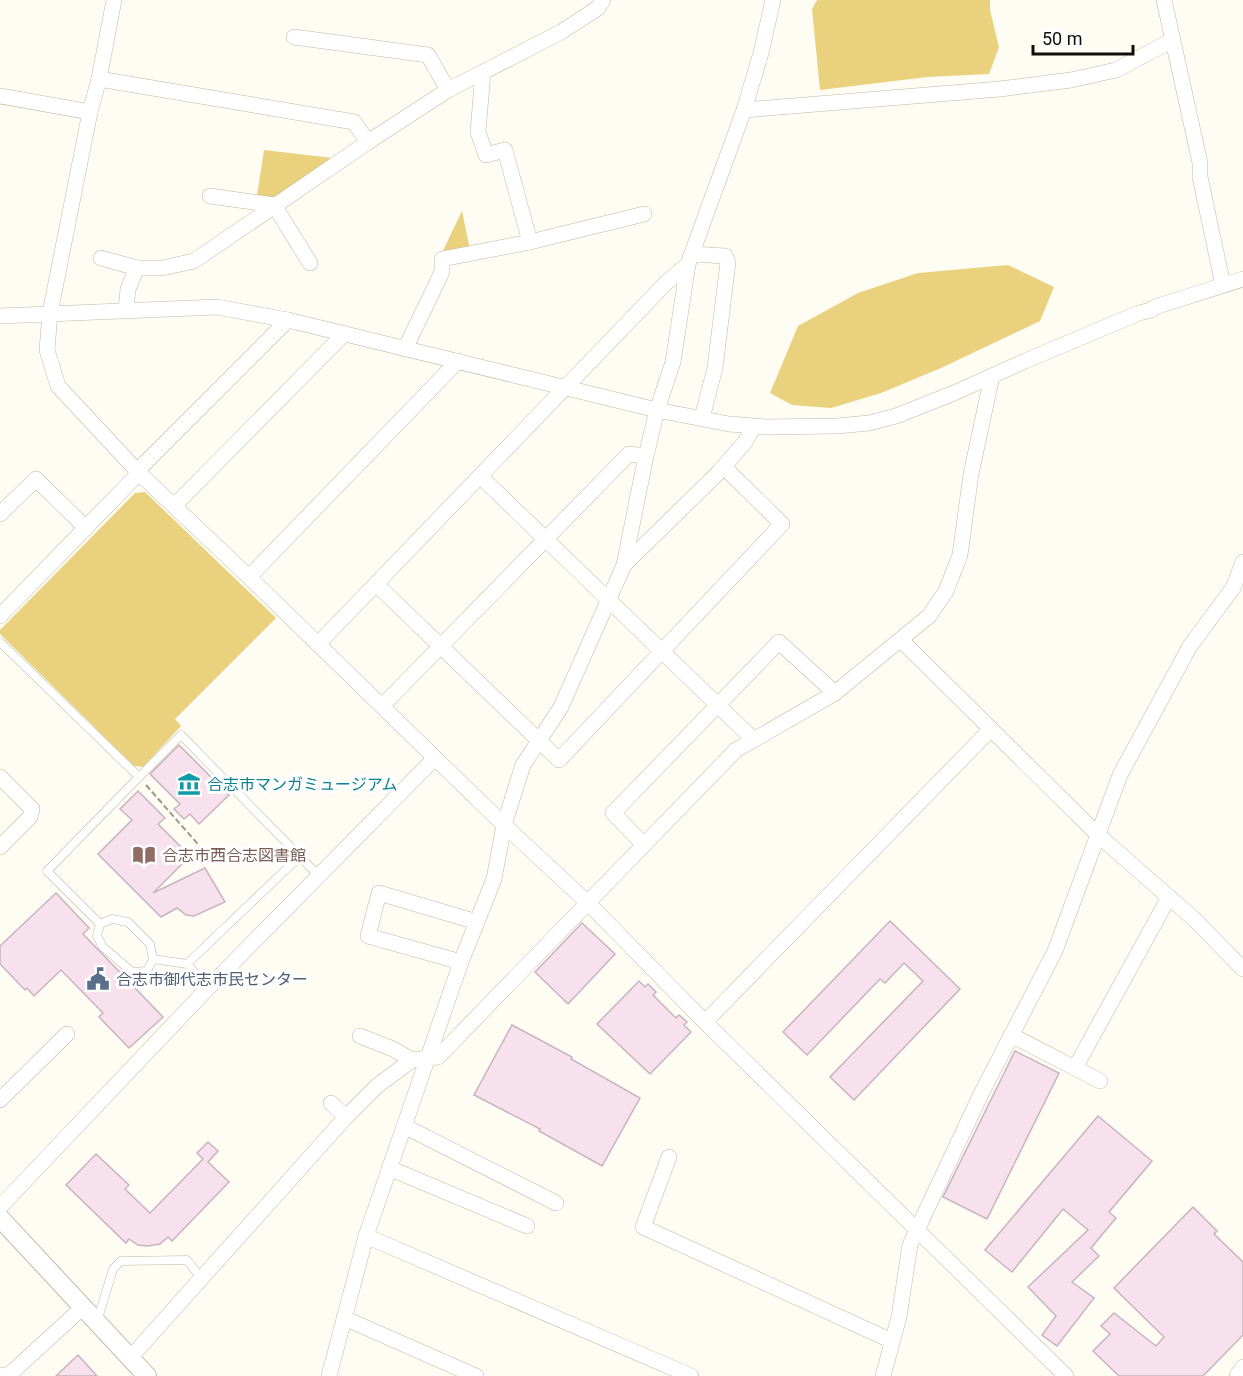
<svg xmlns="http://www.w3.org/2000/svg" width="1243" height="1376" font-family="Roboto,'Noto Sans JP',sans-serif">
  <rect width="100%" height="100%" fill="#fefcf3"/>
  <g fill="#ead17d">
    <path d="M817 0H990V10L999 47 989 74 927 77 820 90 812 9Z"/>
    <path d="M264 150 332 158 274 197 257 196Z"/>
    <path d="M462 211 470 250 441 255Z"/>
    <path d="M1008 265 1054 287 1040 321 941 368 881 393 831 408 792 405 770 393 798 326 858 293 918 273Z"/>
    <path d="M145 492 276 618 175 719 181 726 143 767 134 766 0 634V630L135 493Z"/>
  </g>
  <g fill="#f6e1ec" stroke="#c8b4bf" stroke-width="1.5">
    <path d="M179 745 229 795 199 824 190 814 184 819 174 809 180 804 150 774Z"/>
    <path d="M138 791 165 818 158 824 190 856 153 893 205 868 225 902 194 916 186 915 177 908 161 917 98 854 132 820 120 809Z"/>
    <path d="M56 893 89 928 83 934 163 1017 129 1048 99 1017 103 1013 61 970 34 996 27 988 25 990 0 964V946Z"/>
    <path d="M890 921 960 989 854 1100 830 1077 923 981 904 963 885 983 880 979 807 1055 783 1032Z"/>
    <path d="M582 923 615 954 568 1004 535 972Z"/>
    <path d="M639 981 645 987 648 984 656 992 653 995 676 1018 679 1015 687 1022 684 1025 691 1032 650 1074 597 1024Z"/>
    <path d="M512 1025 572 1057 571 1059 640 1098 602 1166 539 1131 540 1129 474 1095Z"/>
    <path d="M1015 1051 1059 1073 987 1219 943 1197Z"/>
    <path d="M1098 1116 1152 1161 1109 1212 1116 1218 1091 1248 1099 1256 1072 1282 1094 1298 1057 1346 1042 1335 1056 1316 1028 1287 1088 1230 1063 1209 1012 1272 985 1250Z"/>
    <path d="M208 1142 218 1151 208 1162 229 1182 172 1241 168 1237 160 1244 148 1246 138 1245 129 1239 126 1243 66 1185 96 1154 129 1185 125 1189 150 1213 203 1159 197 1153Z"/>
    <path d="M1193 1207 1217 1231 1214 1234 1243 1262V1335L1203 1376H1119L1093 1351 1110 1334 1101 1326 1114 1313 1156 1346 1164 1337 1114 1288Z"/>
    <path d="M78 1355 97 1376H56Z"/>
  </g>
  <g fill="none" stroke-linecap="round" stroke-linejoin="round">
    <g stroke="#bfb9a5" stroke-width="9">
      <g id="service">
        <path d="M0 642 139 777 47 871 100 924"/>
        <path d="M139 777 181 735 318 875"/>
        <path d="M112 919 128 922 150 944 153 959 147 971 132 972 103 947 97 936 100 924Z"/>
        <path d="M153 959 187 964 208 988"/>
        <path d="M187 964 300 856"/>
        <path d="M97 1322 113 1269 121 1261 187 1260 201 1278"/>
      </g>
    </g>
    <g stroke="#bfb9a5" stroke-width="16">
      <g id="minor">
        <path d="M114 0 99 79 90 112 50 313 47 350 58 386 139 473 249 577 504 825 587 902 705 1022 1066 1376"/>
        <path d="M1164 0 1200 163V177L1223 285"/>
        <path d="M294 37 428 55 448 90"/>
        <path d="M483 72 478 132 486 155 505 150 530 242"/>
        <path d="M99 79 354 122 368 142"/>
        <path d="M0 96 90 112"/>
        <path d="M744 110 1000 89 1071 80 1116 70 1171 41"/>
        <path d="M210 196 274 205 310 263"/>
        <path d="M692 254 725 256 728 262 715 368 702 418"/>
        <path d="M101 258 137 268"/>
        <path d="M126 310 128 289 137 268H162L194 261 368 142 448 90 561 32 598 8 603 0"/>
        <path d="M0 316 217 307 288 320 657 410 729 424 766 427 837 426 869 423 896 416 954 393 1025 361 1139 313 1151 310 1155 307 1243 279"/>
        <path d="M405 349 442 272V259L530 242 644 214"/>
        <path d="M480 476 753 739"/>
        <path d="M174 506 344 334"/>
        <path d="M0 514 36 479 86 528"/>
        <path d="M624 565 719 472 745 442 754 427"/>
        <path d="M249 577 458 361"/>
        <path d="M376 584 559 760 782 524 724 467"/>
        <path d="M0 616 139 473 142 466 288 320"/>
        <path d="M901 640 1097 834 1194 919 1243 969"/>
        <path d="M318 644 666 283 688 264"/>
        <path d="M383 705 629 454 646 456"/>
        <path d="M0 777 32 809 30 817 0 847"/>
        <path d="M644 845 613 813 779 642 835 693"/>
        <path d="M461 962 368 936 379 893 477 922"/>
        <path d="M705 1022 991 729"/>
        <path d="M1011 1035 1100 1081"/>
        <path d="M360 1036 393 1049 412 1060"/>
        <path d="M1075 1068 1169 897"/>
        <path d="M0 1100 67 1034"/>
        <path d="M331 1103 346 1117"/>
        <path d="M404 1126 556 1203"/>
        <path d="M669 1157 643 1227 892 1341"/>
        <path d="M389 1168 527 1226"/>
        <path d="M0 1207 208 988 435 758"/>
        <path d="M366 1236 691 1376"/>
        <path d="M344 1318 476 1376"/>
        <path d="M130 1358 346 1117 377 1086 412 1060 438 1057 736 750 835 693 929 616 946 591 960 555 971 474 992 376"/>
        <path d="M0 1376 10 1374 82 1308"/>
        <path d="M329 1376 366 1236 461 962 494 879 504 825 523 765 561 707 624 565 646 456 657 410 673 362 688 264 744 110 761 53 773 0"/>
        <path d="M883 1376 899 1317 910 1245 982 1092 1055 951 1120 775 1190 646 1233 588 1243 562"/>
        <path d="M1237 1376 1243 1367"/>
      </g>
    </g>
    <g stroke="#bfb9a5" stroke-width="20">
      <path id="tertiary" d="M0 1218 147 1376"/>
    </g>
    <path stroke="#9a988f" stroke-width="2" stroke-dasharray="6 3" stroke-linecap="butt" d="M146 785 211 859"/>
    <use href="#service" stroke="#fff" stroke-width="8"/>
    <use href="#minor" stroke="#fff" stroke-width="15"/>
    <use href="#tertiary" stroke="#fff" stroke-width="18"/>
  </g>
  <defs>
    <g id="museum-bare" transform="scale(1.8)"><path d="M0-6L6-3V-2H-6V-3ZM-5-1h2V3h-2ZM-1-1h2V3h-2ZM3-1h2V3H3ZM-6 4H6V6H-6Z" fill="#0f9aa8" stroke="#fff" stroke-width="2.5" paint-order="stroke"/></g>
    <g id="library-bare" transform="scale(1.8)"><path d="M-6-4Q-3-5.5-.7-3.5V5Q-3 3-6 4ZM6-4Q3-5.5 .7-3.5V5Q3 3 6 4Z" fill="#8d6e63" stroke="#fff" stroke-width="2.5" paint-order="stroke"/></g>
    <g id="civic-bare" transform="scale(1.8)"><path d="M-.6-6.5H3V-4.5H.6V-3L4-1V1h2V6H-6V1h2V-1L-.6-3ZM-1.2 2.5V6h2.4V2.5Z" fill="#5c6f8a" stroke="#fff" stroke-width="2.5" paint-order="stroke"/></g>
  </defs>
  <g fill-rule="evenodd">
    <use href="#museum-bare" x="189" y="784"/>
    <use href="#library-bare" x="144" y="855"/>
    <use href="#civic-bare" x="98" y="979"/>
  </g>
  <g text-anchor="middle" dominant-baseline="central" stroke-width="6" stroke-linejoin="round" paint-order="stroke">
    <g font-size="16" fill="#0d838f" stroke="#fff" text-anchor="start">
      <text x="207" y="784">合志市マンガミュージアム</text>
    </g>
    <g font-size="16" fill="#785e54" stroke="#fff" text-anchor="start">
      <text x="162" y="855">合志市西合志図書館</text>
    </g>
    <g font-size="16" fill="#4e5e75" stroke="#fff" text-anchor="start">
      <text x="116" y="979">合志市御代志市民センター</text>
    </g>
  </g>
  <path d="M1033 45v9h100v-9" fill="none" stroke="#100e07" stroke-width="3"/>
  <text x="1042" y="45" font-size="18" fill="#100e07" stroke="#ffffff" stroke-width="4.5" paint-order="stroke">50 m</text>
</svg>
